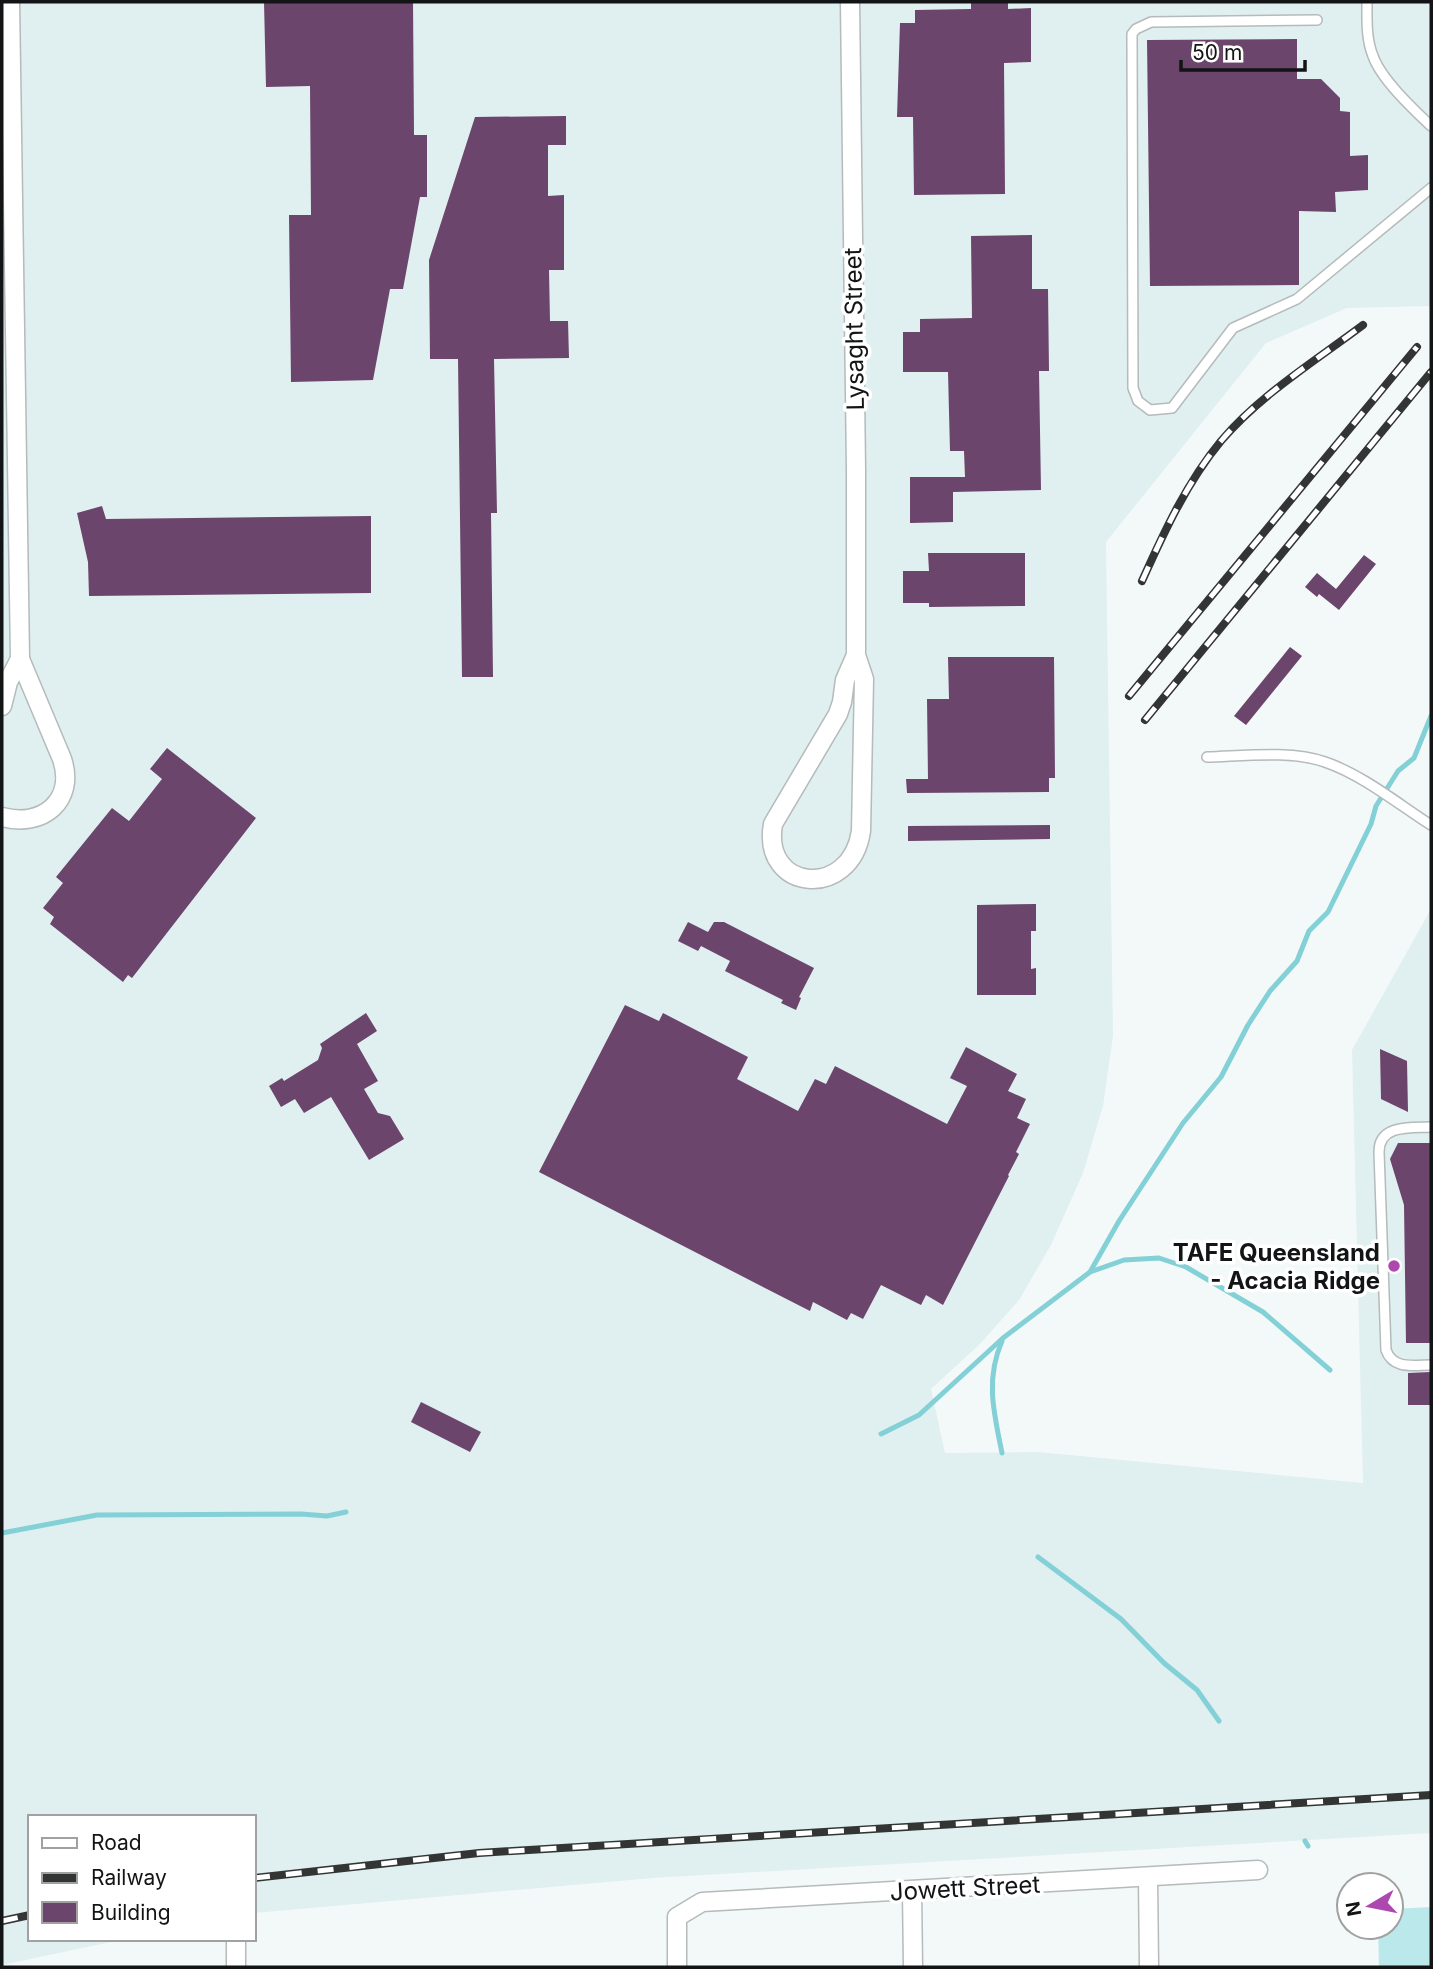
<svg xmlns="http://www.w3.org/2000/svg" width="1433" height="1969" font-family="Inter,sans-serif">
  <rect width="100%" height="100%" fill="#f3f9f9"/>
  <path fill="#e0eff0" d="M2 2H1431V306L1347 308 1266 343 1106 542 1113 1036 1103 1106 1083 1173 1051 1245 1019 1300 980 1344 931 1389 945 1453 1038 1452 1363 1483 1352 1050 1431 909V1833L653 1878 254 1913V1817H30V1939H125L2 1965Z"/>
  <path fill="#bae8eb" d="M1431 1907V1967H1379L1378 1927H1391V1909Z"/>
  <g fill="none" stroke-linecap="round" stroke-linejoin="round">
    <g stroke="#83d0d6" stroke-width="5">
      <path d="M1090 1272 1124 1260 1159 1258 1186 1267 1263 1312 1330 1370"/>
      <path d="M1002 1341C985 1380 994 1413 1002 1453"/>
      <path d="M881 1434 919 1415 1003 1338 1090 1272 1119 1221 1183 1123 1221 1077 1248 1025 1270 991 1297 961 1309 931 1328 912 1371 824 1376 806 1398 771 1414 758 1431 716"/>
      <path d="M2 1533 97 1515 301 1514 327 1516 346 1512"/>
      <path d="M1038 1557 1121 1619 1164 1663 1197 1690 1219 1721"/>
      <path d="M1305 1841 1308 1846"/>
    </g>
  </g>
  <g fill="#6b456b">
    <path d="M264 2H413L414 135H427V197H420L403 289H390L373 380 291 382 289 215H311L310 86 266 87Z"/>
    <path d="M971 2H1008V9L1031 8V62L1004 63 1005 194 914 195 913 117H897L900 23H915V10L971 9Z"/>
    <path d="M1297 39V79H1321L1340 98V111L1350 112V156L1368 155V190L1335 192 1336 212 1299 211V285L1150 286 1147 40Z"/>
    <path d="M566 116V145H548V196L564 195V270H549L550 321H568L569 358 494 359 497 513H491L493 677H462L458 359H430L429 260 475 117Z"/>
    <path d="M1032 235V289H1048L1049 371H1039L1041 490 953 492V522L910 523V477H965L964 451H950L948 372H903V332H920V319L972 318 971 236Z"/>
    <path d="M102 506 106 519 371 516V593L89 596 88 562 77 513Z"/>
    <path d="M928 553H1025V606L929 607V603H903V571H929Z"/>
    <path d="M1364 555 1376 564 1339 610 1319 594 1317 597 1305 587 1317 573 1336 589Z"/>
    <path d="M1290 647 1302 656 1246 725 1234 716Z"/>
    <path d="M948 657H1054L1055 778H1049V792L907 793 906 779H928L927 699H949Z"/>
    <path d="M167 748 256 818 132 978 128 975 123 982 50 924 54 917 43 908 63 883 56 877 112 808 129 821 162 779 150 769Z"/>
    <path d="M1050 825V839L908 841V826Z"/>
    <path d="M1036 904V931H1031V969L1036 968V995H977V905Z"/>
    <path d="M688 922 708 932 714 922H724L814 968 799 997 801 998 796 1010 781 1003 783 1000 725 971 730 961 701 946 698 951 678 941Z"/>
    <path d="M625 1005 659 1021 663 1013 748 1057 737 1079 798 1111 815 1079 826 1084 835 1066 947 1124 967 1086 950 1078 966 1047 1017 1074 1008 1091 1026 1099 1017 1118 1030 1124 1016 1152 1019 1154 1008 1175 1009 1176 943 1305 926 1295 921 1305 881 1285 863 1319 851 1313 847 1320 813 1302 810 1311 539 1172Z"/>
    <path d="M366 1013 377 1031 357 1044 378 1081 364 1089 378 1113 390 1116 404 1139 369 1160 331 1097 304 1113 295 1099 281 1107 269 1086 282 1078 284 1081 318 1060 322 1048 320 1044Z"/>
    <path d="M1380 1049 1407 1061 1408 1112 1381 1099Z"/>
    <path d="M1398 1143H1431V1343H1406L1404 1205 1390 1159Z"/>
    <path d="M1431 1372V1405H1408V1373Z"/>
    <path d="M421 1402 481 1432 470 1452 411 1422Z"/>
  </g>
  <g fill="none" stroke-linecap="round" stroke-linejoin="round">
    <g stroke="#b5babb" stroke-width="12">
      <g id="service">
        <path d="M1367 2C1367 20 1366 39 1373 56 1381 79 1413 109 1431 126"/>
        <path d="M1317 20 1151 22 1136 29 1132 34 1133 388 1138 401 1150 410 1172 408 1233 328 1297 299 1431 188"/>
        <path d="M1207 757C1243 756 1291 750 1325 762 1363 775 1398 804 1431 825"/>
        <path d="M1431 1127C1411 1128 1379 1124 1379 1152L1386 1350C1393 1370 1414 1365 1431 1365"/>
      </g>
    </g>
    <g stroke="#b5babb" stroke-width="21">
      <g id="minor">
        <path d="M850 2 856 470V655L864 679 861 831C851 900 761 892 773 824L838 714 842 702 845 680 856 655"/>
        <path d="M2 706 8 682 20 659"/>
        <path d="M2 817C42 828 76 801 62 759L20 659 10 2"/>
        <path d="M1148 1877 1149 1967"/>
        <path d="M912 1891 913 1967"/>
        <path d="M236 1939V1967"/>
        <path d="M677 1967V1917L702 1902 1258 1870"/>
      </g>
    </g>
    <use href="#service" stroke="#fff" stroke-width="9"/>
    <use href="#minor" stroke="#fff" stroke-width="18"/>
    <g stroke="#333535" stroke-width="8">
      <g id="rail">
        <path d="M1142 581C1164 532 1187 482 1221 441 1260 395 1315 361 1363 325"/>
        <path d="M1129 696 1417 347"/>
        <path d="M1145 720 1431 372"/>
        <path d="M254 1878 479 1853 1431 1795"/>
        <path d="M2 1921 30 1915"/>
      </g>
    </g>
    <use href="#rail" stroke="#fff" stroke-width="5" stroke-dasharray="16" stroke-linecap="butt"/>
  </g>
  <circle fill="#ad49ae" stroke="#fff" stroke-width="2.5" cx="1394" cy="1266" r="7"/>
  <g text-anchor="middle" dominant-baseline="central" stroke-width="7" stroke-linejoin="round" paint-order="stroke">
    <g font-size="24" fill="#131415" stroke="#fff">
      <text transform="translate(854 329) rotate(-91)">Lysaght Street</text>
      <text transform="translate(965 1888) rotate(-3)">Jowett Street</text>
    </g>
    <g font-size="24" font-weight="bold" fill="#131415" stroke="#fff" text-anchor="end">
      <text x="1380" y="1252">TAFE Queensland<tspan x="1380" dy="28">- Acacia Ridge</tspan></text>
    </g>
  </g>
  <rect width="1433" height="1969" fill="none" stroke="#131415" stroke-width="7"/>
  <rect x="28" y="1815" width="228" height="126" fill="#ffffff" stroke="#a1a1a1" stroke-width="2"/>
  <rect x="42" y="1838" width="35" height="10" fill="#ffffff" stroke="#a1a1a1" stroke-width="2"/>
  <text x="91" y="1850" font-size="21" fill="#131415">Road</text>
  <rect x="42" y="1873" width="35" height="10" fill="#333535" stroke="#a1a1a1" stroke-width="2"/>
  <text x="91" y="1885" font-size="21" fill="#131415">Railway</text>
  <rect x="42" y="1902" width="35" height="21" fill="#6b456b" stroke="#a1a1a1" stroke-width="2"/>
  <text x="91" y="1920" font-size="21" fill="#131415">Building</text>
  <g transform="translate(1370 1906) rotate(260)"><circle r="33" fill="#ffffff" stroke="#a1a1a1" stroke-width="2"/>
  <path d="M0-5L12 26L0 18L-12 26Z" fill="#ad49ae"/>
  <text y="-10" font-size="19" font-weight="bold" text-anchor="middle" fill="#131415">N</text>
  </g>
  <path d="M1181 60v10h124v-10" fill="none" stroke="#131415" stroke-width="3.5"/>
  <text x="1192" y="60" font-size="21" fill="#131415" stroke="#ffffff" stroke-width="5" paint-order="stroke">50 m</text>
</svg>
